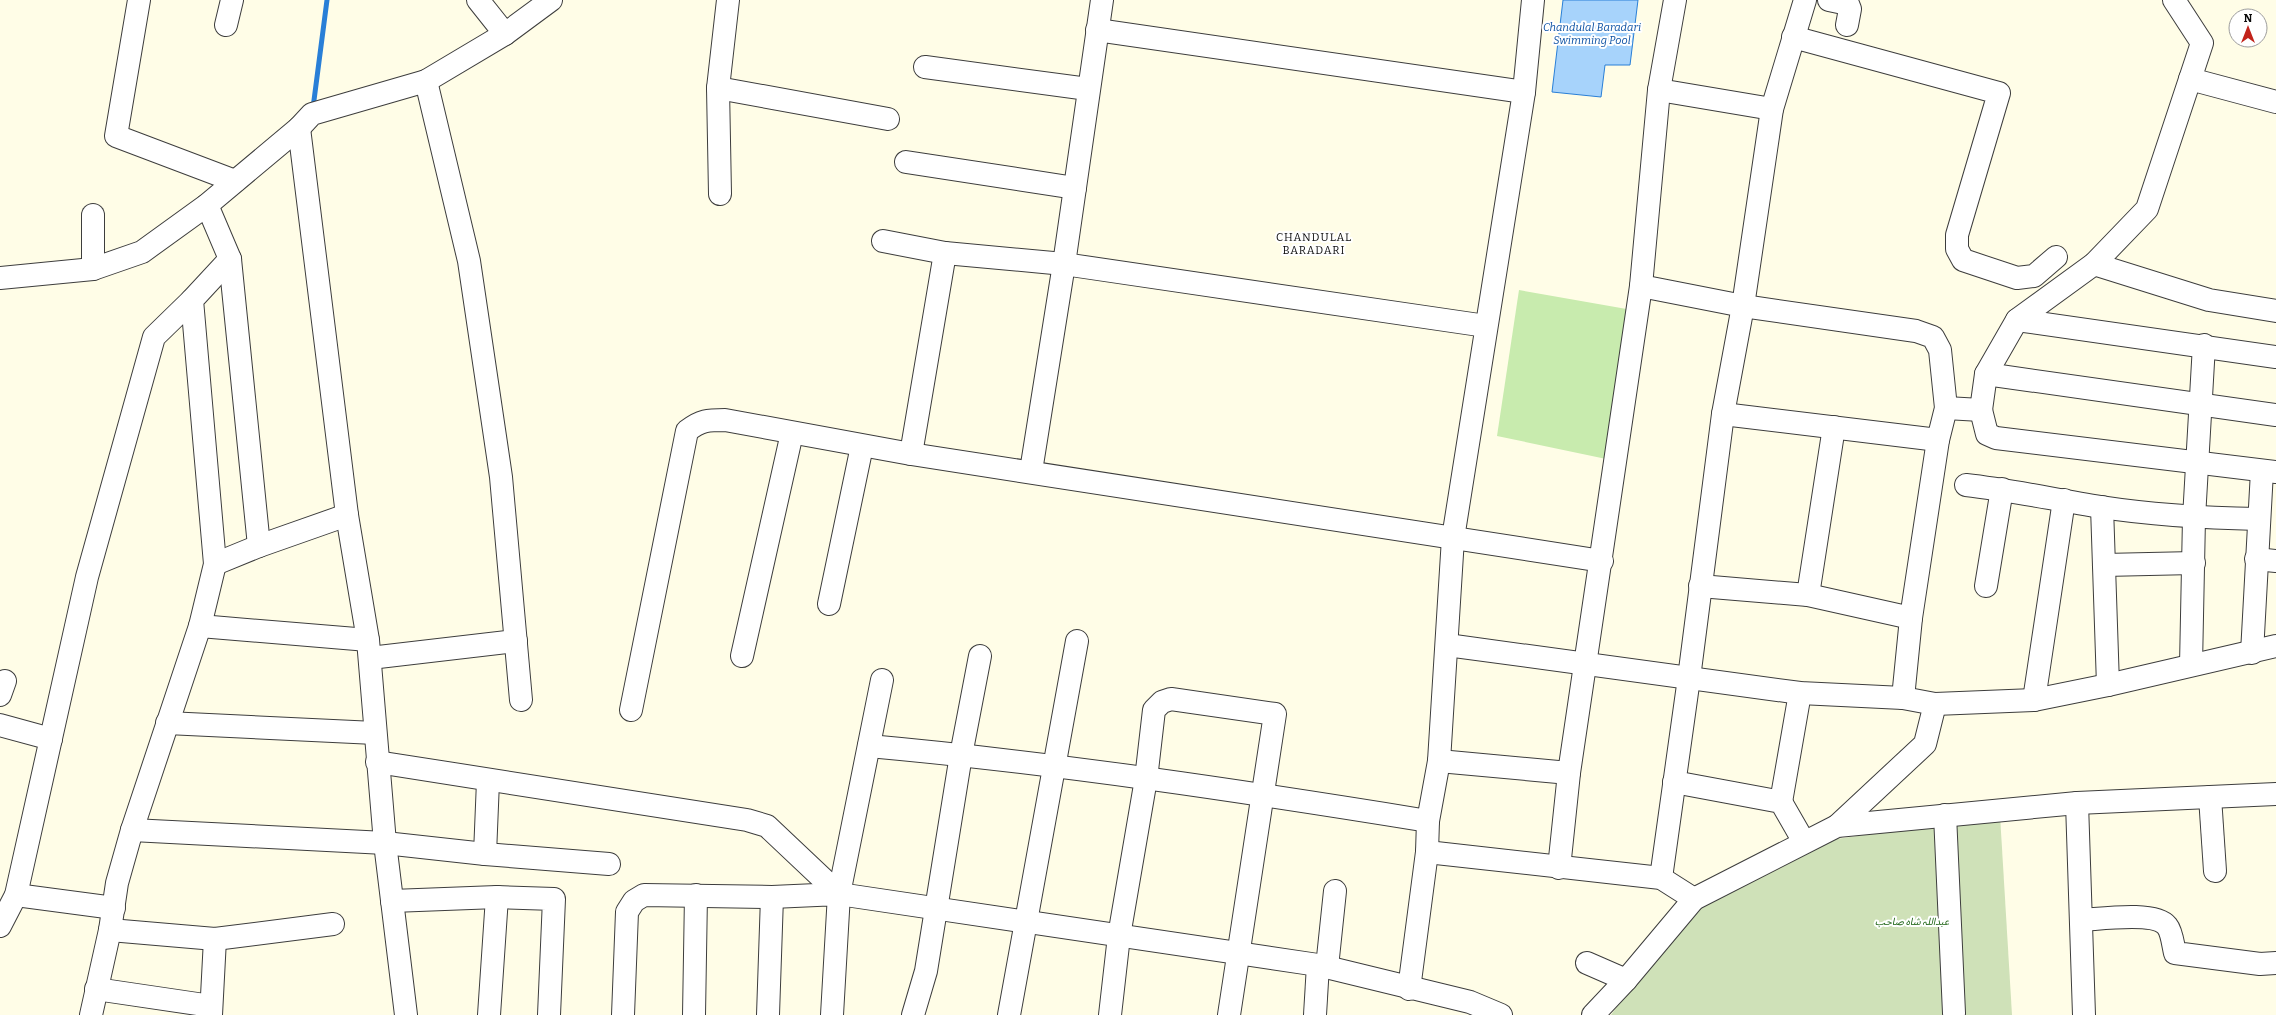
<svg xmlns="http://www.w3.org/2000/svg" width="2276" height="1015" font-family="Bitter,'Noto Sans Arabic',serif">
  <rect width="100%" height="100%" fill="#fffde7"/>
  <path fill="#c8ebae" d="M1519 290 1638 311 1611 460 1497 436Z"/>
  <path fill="#cfe1b8" d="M2000 815 2012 1015H1611L1668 932 1697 902 1823 841Z"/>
  <path fill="#a7d3fb" stroke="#297fd7" d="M1563 0H1638L1630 65H1605L1601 97 1552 92Z"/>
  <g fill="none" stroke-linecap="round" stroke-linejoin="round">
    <path stroke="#297fd7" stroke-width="5" d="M313 108 327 0"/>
    <g stroke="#3d3d3d" stroke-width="24">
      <g id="minor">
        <path d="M139 0 116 136 235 181"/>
        <path d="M478 0 505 34"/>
        <path d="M1829 0 1848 4 1850 9 1847 25"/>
        <path d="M226 25 232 0"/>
        <path d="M1097 30 1524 92"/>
        <path d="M1793 37 1999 93 1957 235V249L1963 260 2017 278 2034 276 2056 257"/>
        <path d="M925 67 1088 89"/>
        <path d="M2190 79 2276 102"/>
        <path d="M426 81 469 261 501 477 521 700"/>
        <path d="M718 88 888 119"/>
        <path d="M1659 90 1772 109"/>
        <path d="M299 128 347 515 368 640 385 843 406 1015"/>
        <path d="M906 162 1075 188"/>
        <path d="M720 194 718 88 728 0"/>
        <path d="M93 215V269"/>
        <path d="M883 241 945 253 1064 264 1486 326"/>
        <path d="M230 259 259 546"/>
        <path d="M2094 264 2209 300 2276 311"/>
        <path d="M0 278 93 269 142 252 207 205 299 128 312 114 426 81 505 34 551 0"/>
        <path d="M1641 286 1743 306 1916 331 1933 337 1940 350 1946 408 1938 440 1723 414"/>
        <path d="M2017 320 2276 357"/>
        <path d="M1986 374 2276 415"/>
        <path d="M1946 408 1981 410 1986 374 2017 320 2094 264 2147 209 2202 43 2174 0"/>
        <path d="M1981 410 1987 434 1996 438 2276 472"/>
        <path d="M911 454 945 253"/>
        <path d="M1031 471 1064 264 1102 0"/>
        <path d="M1966 485C2011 490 2056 500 2101 507 2153 515 2205 518 2258 519"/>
        <path d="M2102 507 2108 685"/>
        <path d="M2256 559 2276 561"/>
        <path d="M215 564 259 546 347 515"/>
        <path d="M2104 565 2194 563"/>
        <path d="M1700 586 1808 595 1911 618 1903 698"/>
        <path d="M1986 586 2002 489"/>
        <path d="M1808 595 1834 427"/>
        <path d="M829 604 862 446"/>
        <path d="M1911 618 1938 440"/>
        <path d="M200 626 368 640"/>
        <path d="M1447 645 1800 693 1903 698 1935 704 2034 700 2108 685 2276 646"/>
        <path d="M2252 653 2262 471"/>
        <path d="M742 656 792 433"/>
        <path d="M370 658 516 641"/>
        <path d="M2191 665 2194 518 2204 345"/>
        <path d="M0 695 5 681"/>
        <path d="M2034 700 2064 500"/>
        <path d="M631 710 687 431C701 420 708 420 725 420L911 454 1602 561"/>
        <path d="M167 723 375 733"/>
        <path d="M0 725 51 739"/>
        <path d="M869 746C1056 763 1242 791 1428 821"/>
        <path d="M1439 761 1569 773 1641 286 1659 90 1675 0"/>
        <path d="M377 762 747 820 767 826 839 894 1318 965 1470 1002 1501 1015"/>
        <path d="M1674 782 1781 802 1804 842"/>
        <path d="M2210 797 2215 871"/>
        <path d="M1781 802 1800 693"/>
        <path d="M2077 803 2084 1015"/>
        <path d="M1945 815 1954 1013"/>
        <path d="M1837 826 1925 744 1935 704"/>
        <path d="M132 830 385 843 485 854 609 864"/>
        <path d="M1427 852 1661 878 1694 899"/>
        <path d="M485 854 488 781"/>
        <path d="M1559 868 1569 773"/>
        <path d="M1661 878 1689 678 1723 414 1743 306 1772 109 1805 0"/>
        <path d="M839 894 882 680"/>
        <path d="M16 895 114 908"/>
        <path d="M392 901 497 897 554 899 549 1015"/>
        <path d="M2082 920C2101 919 2155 911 2167 926 2172 932 2173 945 2175 953L2260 964 2276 963"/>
        <path d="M0 926 16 895 87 577 154 337 192 300"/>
        <path d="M110 930 215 939 333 924"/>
        <path d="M1587 963 1626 980"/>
        <path d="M1327 967 1335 891"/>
        <path d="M96 989 211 1006"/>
        <path d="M1409 989 1427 852 1428 821 1439 761 1453 538 1524 92 1533 0"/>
        <path d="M91 1015 110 930 117 883 132 830 200 626 215 564 192 300 230 259 207 205"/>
        <path d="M211 1015 215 939"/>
        <path d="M489 1015 497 897"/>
        <path d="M623 1015 627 912 634 901 644 895 772 897 839 894 832 1015"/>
        <path d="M694 1015 696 895"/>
        <path d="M768 1015 772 897"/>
        <path d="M913 1015 926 971 961 755 980 656"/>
        <path d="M1009 1015 1077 641"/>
        <path d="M1110 1015 1119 936 1146 779 1154 710 1162 702 1171 699 1275 714 1229 1015"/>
        <path d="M1315 1015 1318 965"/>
        <path d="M1593 1015 1626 980 1694 899 1837 826 2077 803 2276 794"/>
      </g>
    </g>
    <use href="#minor" stroke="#fff" stroke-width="22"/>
  </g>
  <g text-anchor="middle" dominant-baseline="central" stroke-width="4" stroke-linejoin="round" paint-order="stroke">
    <g font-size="10" font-style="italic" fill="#1f6517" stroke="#fff">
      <text x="1912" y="922">عبداللہ شاہ صاحب</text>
    </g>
    <g font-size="11" font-style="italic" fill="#0c51a3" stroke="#fff">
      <text x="1592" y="27">Chandulal Baradari<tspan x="1592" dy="13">Swimming Pool</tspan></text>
    </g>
    <g font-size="11" letter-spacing="1" fill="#0a0a0a" stroke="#fff">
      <text x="1314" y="237">CHANDULAL<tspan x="1314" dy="13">BARADARI</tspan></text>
    </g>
  </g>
  <g transform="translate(2248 28)"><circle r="19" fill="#ffffff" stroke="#9d9d9d"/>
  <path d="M0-3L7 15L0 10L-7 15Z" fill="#c2231a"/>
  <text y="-6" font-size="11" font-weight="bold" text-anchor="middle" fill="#0a0a0a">N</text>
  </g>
</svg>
